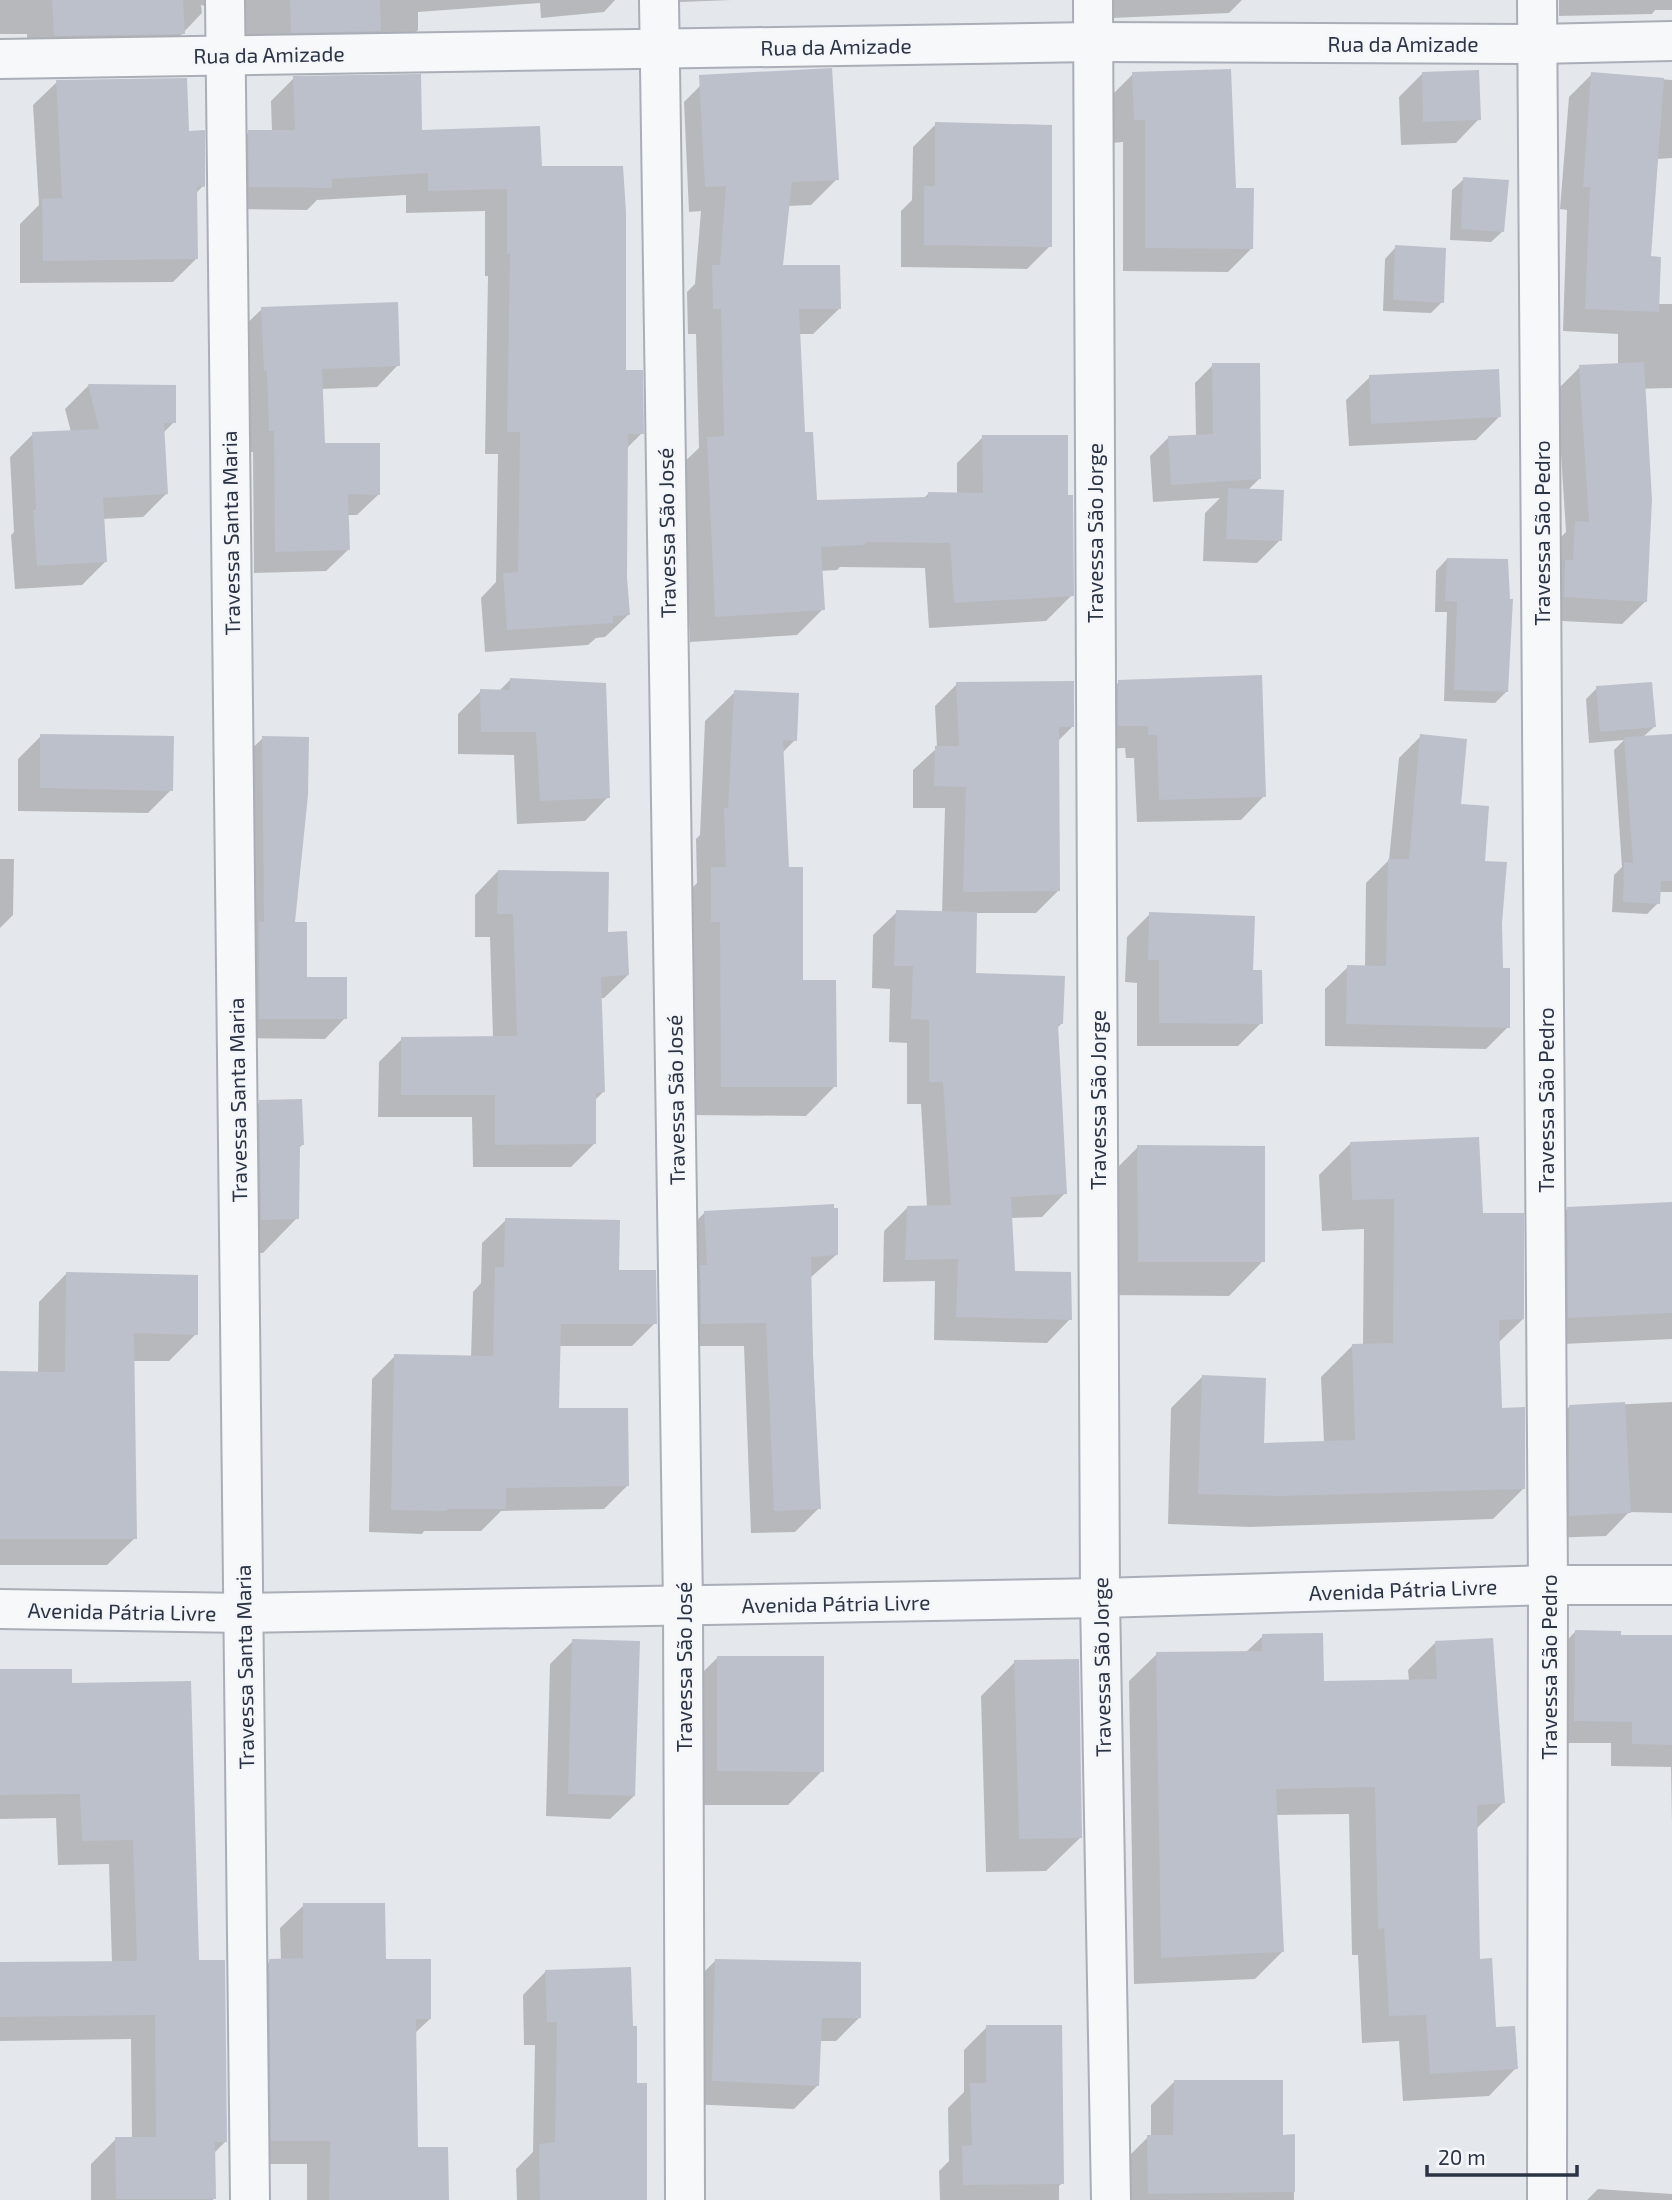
<svg xmlns="http://www.w3.org/2000/svg" width="1672" height="2200" font-family="'Exo 2',sans-serif">
  <rect width="100%" height="100%" fill="#e4e7ec"/>
  <g fill="#0003">
    <path d="M0 0H615L604 12 541 18 540 3 418 12V30L392 56 222 38 210 7 201 5 202 13 157 60 28 62 27 34H0Z"/>
    <path d="M680 0H732L680 2Z"/>
    <path d="M1111 0H1242L1229 13 1111 18Z"/>
    <path d="M1559 0H1672V10H1655L1652 14 1559 16Z"/>
    <path d="M1133 74 1234 190 1252 248 1228 272 1123 271V142L1111 143 1110 97Z"/>
    <path d="M1422 74 1479 119 1456 143 1401 145 1399 97Z"/>
    <path d="M1592 74 1672 80V158L1657 159 1649 258 1658 304H1672V388L1628 389 1646 601 1622 624 1541 620 1552 546 1566 532 1557 390 1580 367 1618 365V334L1563 331 1567 210 1560 209 1569 97Z"/>
    <path d="M710 76 837 179 811 205 787 206 781 267 839 309 813 334H799L803 434 815 502 923 499 928 494H957V463L983 437 1072 595 1046 621 929 628 925 568 840 567 837 570 820 571 823 609 797 635 690 642 682 464 699 448 696 334H688L687 292 695 284 701 211 689 212 684 102Z"/>
    <path d="M294 78 420 132 540 167 624 372 642 433 626 449V577L628 615 605 637 596 638 588 645 485 652 481 598 496 582 498 454H485L488 276H485V211L406 213V195L317 200 307 210 227 209 226 155 249 132H272L271 101Z"/>
    <path d="M57 82 188 132 203 186 195 194 196 259 173 282 20 283V224L39 205 33 105Z"/>
    <path d="M936 124 1050 246 1027 269 901 267V211L912 200 913 147Z"/>
    <path d="M1464 179 1503 231 1491 242 1450 240 1452 190Z"/>
    <path d="M1396 247 1442 302 1431 313 1383 311 1385 259Z"/>
    <path d="M262 309 398 365 377 387 321 389 323 444 379 494 357 515H347L348 550 326 571 254 573 253 452H248L240 330Z"/>
    <path d="M1213 365 1259 479 1247 491 1280 540 1257 563 1203 561 1205 513 1220 498 1153 502 1150 456 1168 438 1196 436 1195 383Z"/>
    <path d="M1370 377 1499 417 1476 440 1349 446 1346 400Z"/>
    <path d="M88 386 174 387V422L163 433 166 494 143 517 102 519 105 562 82 585 15 589 11 535 14 532 10 457 33 434 71 432 65 409Z"/>
    <path d="M1447 559 1507 691 1495 703 1444 701 1447 612H1435L1436 571Z"/>
    <path d="M510 680 608 797 585 821 517 824 514 755 458 754V714L481 691H499Z"/>
    <path d="M1119 682 1264 796 1241 820 1137 822 1134 758H1126L1125 748 1096 749 1095 705Z"/>
    <path d="M957 684 1073 726 1057 742 1058 891 1036 913H976L974 975 1062 1023 1056 1029 1065 1193 1042 1217 1011 1218 1013 1272 1070 1319 1047 1343 934 1340 935 1281 883 1282 884 1231 907 1208 927 1207 921 1104H907V1043L889 1042 890 989 872 988 873 935 897 912 942 913 945 808H913V770L937 748 935 706Z"/>
    <path d="M1597 688 1654 727 1643 737 1672 736V892H1659L1658 903 1647 914 1612 912 1614 875 1622 867 1614 750 1624 740 1589 743 1586 699Z"/>
    <path d="M735 692 795 740 782 753 788 869 801 982 835 1086 806 1116 692 1115 683 897 697 883 696 839 700 835 705 721Z"/>
    <path d="M41 736 171 790 148 813 18 811V759Z"/>
    <path d="M1421 736 1459 806 1483 863 1500 923 1502 970 1508 1027 1486 1049 1325 1046V989L1348 967H1365L1366 883 1389 860 1399 758Z"/>
    <path d="M263 738 293 923 306 979 345 1018 325 1039 239 1038 242 758Z"/>
    <path d="M0 859H14L13 915 0 928Z"/>
    <path d="M498 871 606 934 628 975 604 998H600L603 1092 594 1101 595 1143 571 1167H473L472 1117H378L379 1062 402 1039 493 1038 490 937H475V895Z"/>
    <path d="M1150 914 1251 972 1261 1023 1238 1046H1137V983L1125 982 1127 937Z"/>
    <path d="M260 1102 302 1145 298 1149 297 1218 263 1253H227L226 1136Z"/>
    <path d="M1350 1144 1481 1215 1523 1319 1498 1343 1500 1410 1524 1488 1493 1519 1250 1527 1168 1524 1171 1408 1202 1377 1262 1445 1324 1443 1321 1377 1352 1346 1363 1345 1364 1229 1322 1231 1319 1175Z"/>
    <path d="M1138 1147 1263 1261 1229 1296 1104 1295V1181Z"/>
    <path d="M1672 1204V1339L1541 1345 1540 1236 1568 1208Z"/>
    <path d="M705 1212 836 1255 810 1278 819 1508 795 1532 751 1533 744 1346H678L682 1236Z"/>
    <path d="M506 1220 618 1271 655 1323 632 1346H559L557 1410 627 1486 604 1509 501 1511 481 1531H424L422 1534 369 1532 372 1379 395 1356 471 1358 473 1292 481 1283 482 1243Z"/>
    <path d="M66 1274 196 1334 169 1361H133L135 1538 107 1565H0V1373H38L39 1302Z"/>
    <path d="M1672 1402V1513L1629 1512 1606 1536 1547 1538 1546 1430 1569 1407Z"/>
    <path d="M1575 1632 1620 1636 1672 1637V1824L1671 1767 1611 1766V1743H1552L1553 1655Z"/>
    <path d="M1263 1636 1322 1683 1409 1681 1408 1670 1435 1643 1503 1803 1475 1830 1478 1961 1494 2029 1516 2068 1489 2096 1403 2101 1399 2041 1362 2043 1358 1955H1352L1349 1814 1275 1815 1282 1952 1255 1979 1134 1984 1129 1681 1157 1654 1245 1653Z"/>
    <path d="M573 1641 634 1796 610 1819 546 1816 550 1664Z"/>
    <path d="M718 1657 822 1771 788 1805H683V1692Z"/>
    <path d="M1015 1662 1081 1837 1046 1871 986 1872 981 1696Z"/>
    <path d="M0 1671 71 1685 198 1962 226 2141 214 2153 213 2200H91V2164L116 2139H132L131 2039 0 2041V1964L112 1963 109 1864 58 1865 56 1818 0 1819Z"/>
    <path d="M304 1905 384 1961 430 2019 415 2033 416 2149 447 2200H307V2164H249L247 1984 270 1961H281L280 1928Z"/>
    <path d="M716 1960 859 2018 836 2041H819L817 2086 794 2109 690 2104 692 1984Z"/>
    <path d="M546 1971 635 2085 646 2200H517L516 2169 533 2152 535 2045H524L523 1995Z"/>
    <path d="M987 2027 1062 2183 1059 2186V2200H940L939 2171 949 2161 948 2108 964 2092V2050Z"/>
    <path d="M1174 2082 1281 2136H1293L1294 2200H1126L1125 2160 1148 2137H1151V2105Z"/>
    <path d="M1598 2189 1672 2194V2200H1587Z"/>
  </g>
  <g fill="#bbc0ca">
    <path d="M52 0H183L185 34 54 36Z"/>
    <path d="M290 0H380L381 31 291 33Z"/>
    <path d="M832 68 839 180 792 182 783 265H840L841 309H799L805 432H813L817 500 928 497V492L983 493 982 435H1068V495H1073L1074 596 954 603 950 543 865 542V545L821 547 825 610 715 617 707 437 724 436 721 309H713L712 265H720L726 186 705 187 699 75Z"/>
    <path d="M1231 69 1236 188H1254L1253 249 1145 248V120H1134L1132 72Z"/>
    <path d="M1479 70 1481 120 1423 122 1422 72Z"/>
    <path d="M1591 72 1664 78 1651 256 1661 257 1659 312 1585 309 1590 187H1583Z"/>
    <path d="M421 74 422 130 540 126 542 166H623L626 212V370H643L644 434H628L627 577 630 615 613 616V623L507 630 503 573 518 572 520 432H507L510 254H507V189L428 191V173L332 179V188L249 187 248 130H295L293 76Z"/>
    <path d="M187 78 189 131 205 130V187L197 186 198 259 43 261 42 199 62 198 56 80Z"/>
    <path d="M935 122 1052 125V247L924 245V186H935Z"/>
    <path d="M1463 177 1509 180 1504 232 1461 229Z"/>
    <path d="M1395 245 1446 248 1444 303 1393 300Z"/>
    <path d="M398 302 400 366 322 369 325 443H380V495L348 494 350 550 275 552 274 431H269L267 371H264L261 307Z"/>
    <path d="M1644 362 1652 500 1647 602 1564 597 1565 560H1573L1575 521 1589 522 1579 365Z"/>
    <path d="M1212 363H1260L1261 479 1171 485 1168 436 1213 434Z"/>
    <path d="M1499 369 1501 417 1371 424 1369 375Z"/>
    <path d="M88 384 176 385V423H164L168 494 103 498 107 562 37 566 33 510H36L32 432 99 429Z"/>
    <path d="M1228 488 1284 490 1282 541 1226 539Z"/>
    <path d="M1447 558 1508 559 1510 599H1513L1508 692 1454 690 1457 602 1445 601Z"/>
    <path d="M1262 675 1266 797 1159 800 1157 735H1148V726H1118V680Z"/>
    <path d="M510 678 606 683 610 798 540 801 536 732H481L480 689 510 690Z"/>
    <path d="M1074 681V727H1059L1060 891 963 892 966 787 934 786 935 746H959L956 682Z"/>
    <path d="M1652 682 1656 727 1600 732 1596 686Z"/>
    <path d="M734 690 799 693 797 741 783 740 789 867H803V980H836L837 1087H721L720 922H711V867H726L724 808H728Z"/>
    <path d="M40 734 174 736 173 791 40 788Z"/>
    <path d="M1420 734 1467 739 1461 804 1489 806 1485 861 1507 862 1502 923 1503 968H1510V1028L1346 1024 1347 965 1386 966 1388 859H1409Z"/>
    <path d="M1672 734V881H1661L1660 904 1623 902 1624 862 1633 863 1624 737Z"/>
    <path d="M262 736 309 737 308 795 295 922H307V977H347V1019H259V921L264 922Z"/>
    <path d="M498 870 609 872 608 932 627 931 629 975 601 977 605 1092 596 1093V1144L495 1145V1095H401V1037L517 1036 513 914H497Z"/>
    <path d="M896 910 977 912 976 973 1065 976 1063 1024H1058L1067 1194 1011 1197 1015 1271 1071 1272 1072 1320 956 1317 958 1259 905 1260 907 1206 951 1205 943 1082H929V1020L911 1019 913 966H894Z"/>
    <path d="M1149 912 1255 916 1253 970H1262L1263 1024 1159 1023V960H1148Z"/>
    <path d="M302 1099 304 1145H300L299 1219 261 1220 259 1100Z"/>
    <path d="M1479 1137 1483 1213H1524V1319L1499 1320 1502 1408 1525 1407V1489L1282 1496 1198 1494 1202 1375 1266 1378 1264 1443 1355 1440 1352 1344 1393 1343 1394 1199 1352 1200 1350 1142Z"/>
    <path d="M1137 1145 1265 1146V1262H1138Z"/>
    <path d="M1672 1202V1313L1568 1318 1567 1207Z"/>
    <path d="M834 1204V1208H838V1255L811 1257 813 1360 821 1509 774 1511 766 1323 701 1324 700 1265H707L704 1211Z"/>
    <path d="M505 1218 620 1220 619 1270H656L657 1324H561L559 1408H628L629 1486 506 1488V1509H447V1511L391 1510 394 1354 493 1356 495 1267H504Z"/>
    <path d="M66 1272 198 1275V1335L134 1333 137 1539H0V1371L65 1372Z"/>
    <path d="M1625 1402 1631 1513 1569 1516V1405Z"/>
    <path d="M1575 1630 1621 1631V1635H1672V1745L1632 1744V1722L1574 1721Z"/>
    <path d="M1323 1633 1324 1681 1437 1679 1435 1641 1493 1638 1505 1803 1477 1805 1480 1959 1492 1958 1496 2027 1515 2026 1518 2069 1430 2074 1426 2015 1389 2016 1384 1928 1378 1929 1375 1787 1276 1789 1284 1952 1161 1958 1156 1652 1262 1651V1634Z"/>
    <path d="M572 1639 640 1641 635 1796 568 1794Z"/>
    <path d="M717 1656H824V1772L717 1771Z"/>
    <path d="M1079 1659 1082 1838 1019 1839 1014 1660Z"/>
    <path d="M0 1669H72V1683L191 1681 199 1960H225L227 2142H215L216 2199H116L115 2137H156L155 2015 0 2017V1962L137 1961 133 1840 82 1841 80 1794 0 1795Z"/>
    <path d="M303 1903H385L386 1959H431V2019H416L418 2147H448L449 2200H329L330 2141H271L269 1959 303 1958Z"/>
    <path d="M715 1959 861 1962V2018H822L819 2086 712 2081Z"/>
    <path d="M631 1967 633 2026H637V2083H647V2200H540L539 2144 555 2142 557 2022H547L545 1970Z"/>
    <path d="M986 2025H1062L1064 2184 963 2185 962 2146 972 2145 970 2083H986Z"/>
    <path d="M1174 2080H1283V2135L1295 2134V2192L1148 2194 1147 2135H1173Z"/>
  </g>
  <g fill="none" stroke-linecap="round" stroke-linejoin="round">
    <g stroke="#a9aeb7" stroke-width="42">
      <g id="minor">
        <path d="M225 0 250 2200"/>
        <path d="M659 0 683 1605 685 2200"/>
        <path d="M1093 0 1100 1598 1111 2200"/>
        <path d="M1537 0 1548 1585 1547 2200"/>
        <path d="M0 59 1092 42 1537 44 1672 41"/>
        <path d="M0 1609 244 1613 1100 1598 1548 1585H1672"/>
      </g>
    </g>
    <use href="#minor" stroke="#f7f8fa" stroke-width="38"/>
  </g>
  <g text-anchor="middle" dominant-baseline="central" stroke-width="5" stroke-linejoin="round" paint-order="stroke">
    <g font-size="21" fill="#2b3445" stroke="#f4f6f9">
      <text x="1403" y="43">Rua da Amizade</text>
      <text transform="translate(836 46) rotate(-1)">Rua da Amizade</text>
      <text transform="translate(269 54) rotate(-1)">Rua da Amizade</text>
      <text transform="translate(230 533) rotate(-91)">Travessa Santa Maria</text>
      <text transform="translate(666 533) rotate(-91)">Travessa São José</text>
      <text transform="translate(1094 533) rotate(-90)">Travessa São Jorge</text>
      <text transform="translate(1541 533) rotate(-90)">Travessa São Pedro</text>
      <text transform="translate(237 1100) rotate(-91)">Travessa Santa Maria</text>
      <text transform="translate(675 1100) rotate(-91)">Travessa São José</text>
      <text transform="translate(1097 1100) rotate(-90)">Travessa São Jorge</text>
      <text transform="translate(1545 1100) rotate(-90)">Travessa São Pedro</text>
      <text transform="translate(1403 1589) rotate(-2)">Avenida Pátria Livre</text>
      <text transform="translate(836 1603) rotate(-1)">Avenida Pátria Livre</text>
      <text transform="translate(122 1611) rotate(1)">Avenida Pátria Livre</text>
      <text transform="translate(244 1667) rotate(-91)">Travessa Santa Maria</text>
      <text transform="translate(683 1667) rotate(-90)">Travessa São José</text>
      <text transform="translate(1101 1667) rotate(-91)">Travessa São Jorge</text>
      <text transform="translate(1548 1667) rotate(-90)">Travessa São Pedro</text>
    </g>
  </g>
  <path d="M1427 2165v10h150v-10" fill="none" stroke="#2b3445" stroke-width="3.5"/>
  <text x="1438" y="2165" font-size="21" fill="#2b3445" stroke="#f4f6f9" stroke-width="5" paint-order="stroke">20 m</text>
</svg>
